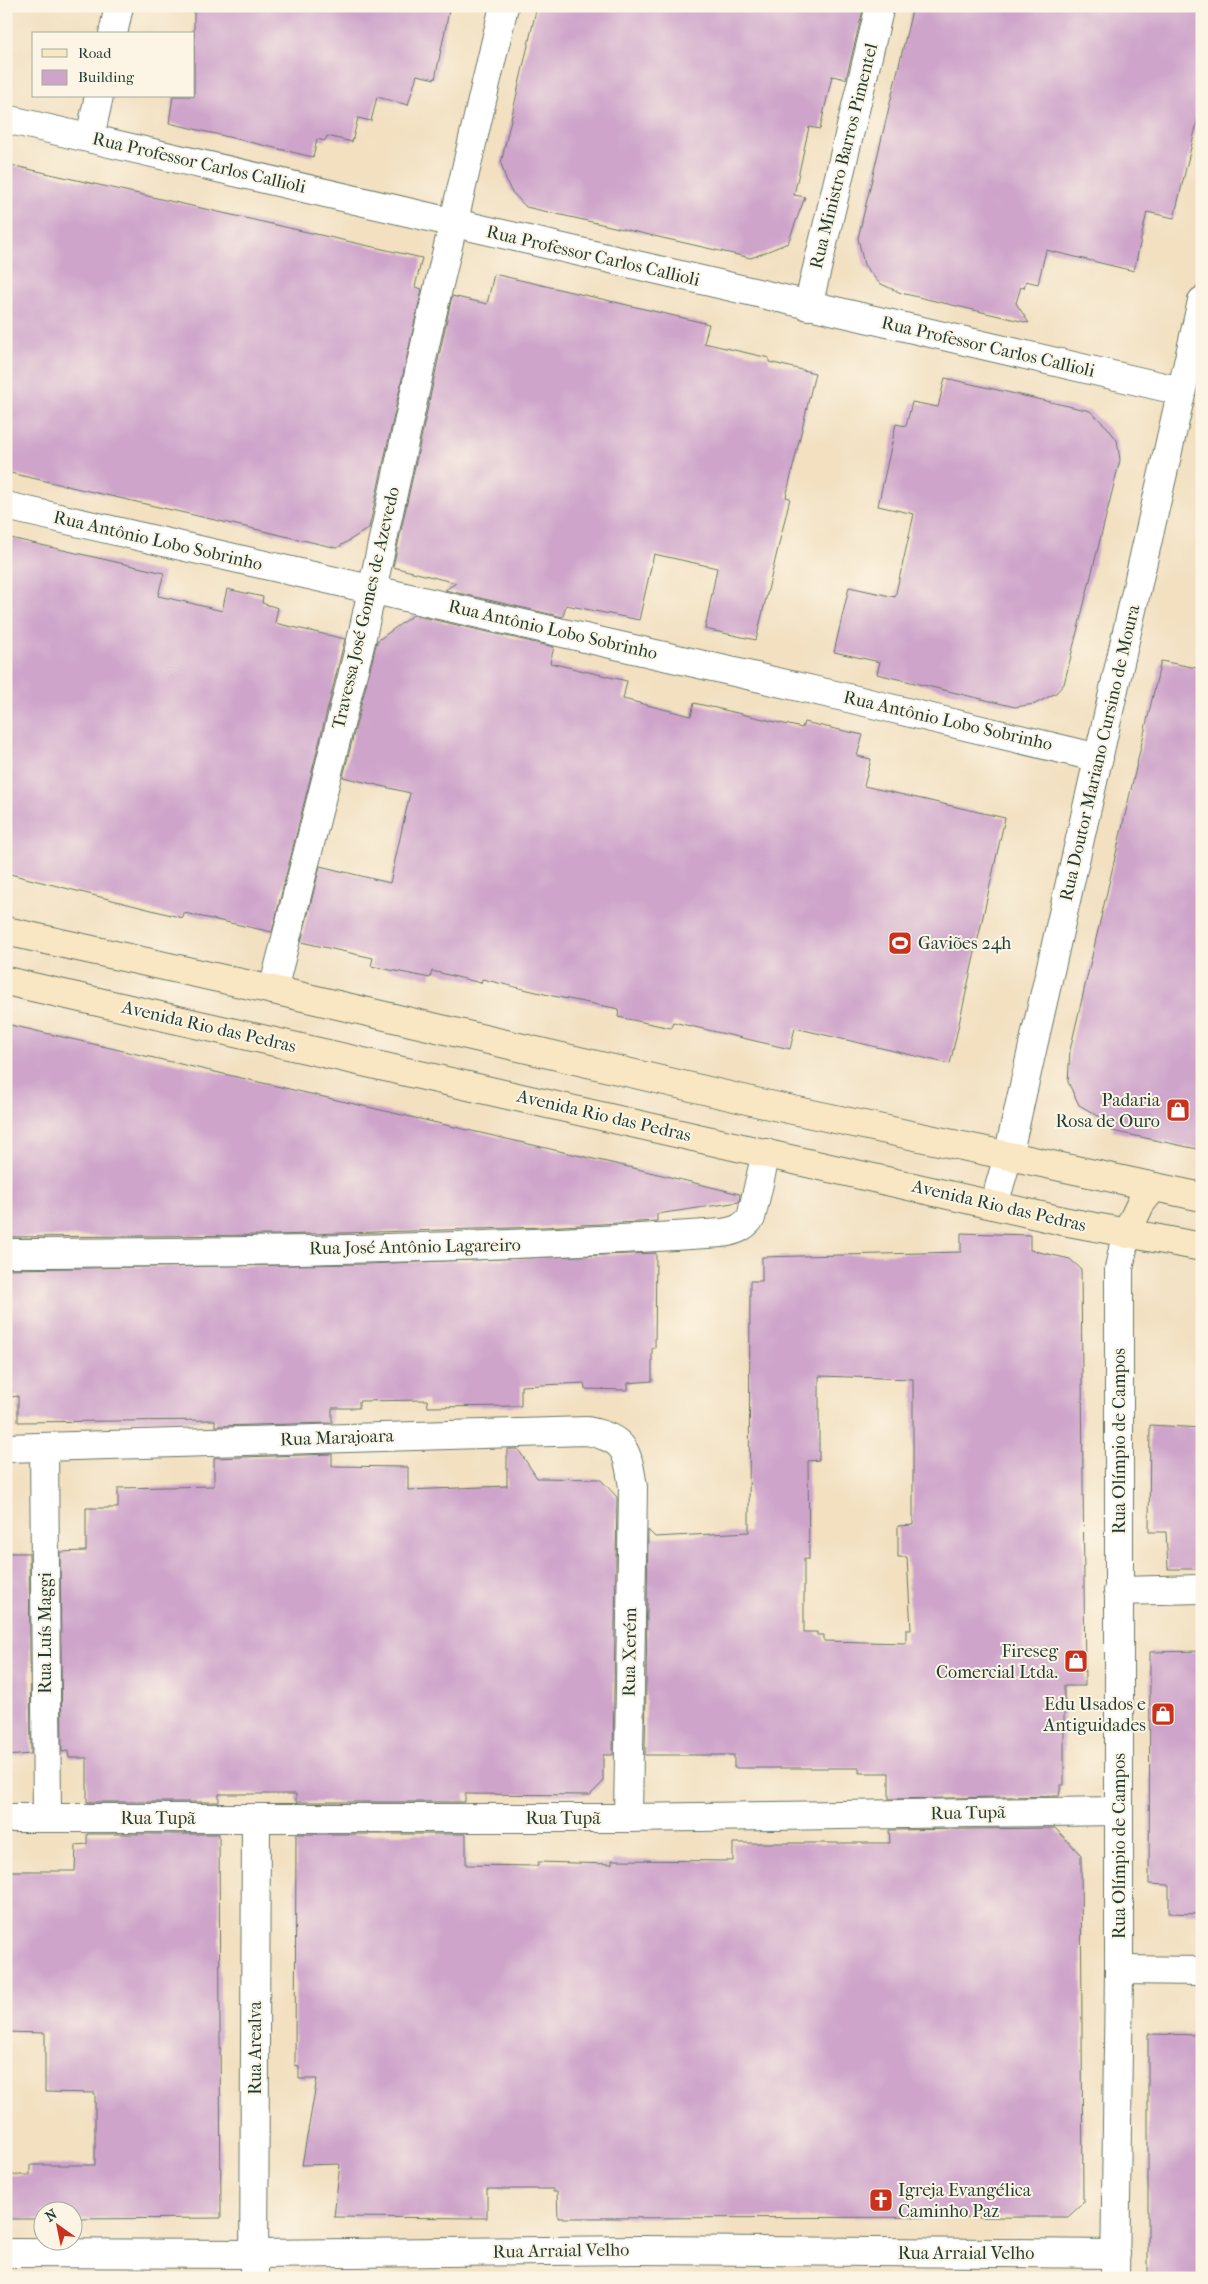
<svg xmlns="http://www.w3.org/2000/svg" width="1208" height="2284" font-family="'IM FELL French Canon',serif">
  <rect width="100%" height="100%" fill="#fcf5e5"/>
  <filter id="ink" filterUnits="userSpaceOnUse"><feTurbulence type="fractalNoise" baseFrequency=".02" numOctaves="2"/><feDisplacementMap in="SourceGraphic" scale="10" xChannelSelector="R" yChannelSelector="G"/><feConvolveMatrix kernelMatrix="1 2 1 2 8 2 1 2 1" color-interpolation-filters="sRGB"/></filter>
  <filter id="wash" filterUnits="userSpaceOnUse"><feTurbulence type="fractalNoise" baseFrequency=".0096" numOctaves="4" result="noise"/><feDisplacementMap in="SourceGraphic" scale="20" xChannelSelector="R" yChannelSelector="G"/><feGaussianBlur stdDeviation="1.12" result="paint"/><feColorMatrix in="noise" values="0 0 0 0 0 0 0 0 0 0 0 0 0 0 0 0 0 1.4 0 .05"/><feComposite in="paint" operator="in"/></filter>
  <g filter="url(#wash)">
    <rect width="100%" height="100%" fill="#f2e0c1"/>
    <g id="blocks">
      <g fill="#cea4cb" fill-rule="evenodd">
        <path d="M194 6H450L435 79 417 75 408 105 377 97 371 121 358 118 352 142 327 136 325 141 317 139 313 157 169 123 173 96H194Z"/>
        <path d="M537 6H864L846 79 832 76 820 129 809 127 794 195 805 197 788 243 751 258 526 207 511 191 506 180 501 163Z"/>
        <path d="M913 6H1202V102L1174 218 1147 212 1134 271 1046 250 1038 284 1026 281 1024 288 1021 287 1016 303 1029 323 901 293 879 283 864 265 858 238Z"/>
        <path d="M6 164 422 258 415 287 422 289 369 528 337 548 6 472Z"/>
        <path d="M494 274 709 324 704 343 769 358V362L815 373 786 497 790 498 756 640 705 629 717 568 654 554 639 620 566 605 563 617 445 590 456 583 393 567 452 296 487 304Z"/>
        <path d="M945 378 1090 411 1107 427 1117 440 1120 460 1064 684 1056 693 1035 704 1015 707 877 674 880 662 834 652 849 587 895 597 914 514 878 506 896 424 906 426 912 402 938 407Z"/>
        <path d="M6 537 164 573 158 596 190 603 222 611 227 589 263 597 262 603 278 608 275 623 345 639 272 932 184 913 183 918 6 873Z"/>
        <path d="M413 615 554 647 550 663 627 681 623 699 691 716 694 703 802 728 804 722 863 735 857 756 871 759 864 786 1005 818 950 1064 795 1028 790 1049 673 1022 671 1028 618 1017 619 1009 553 996 482 979 481 983 432 971 430 978 371 966 373 958 301 942 320 866 390 883 410 793 343 777 377 641Z"/>
        <path d="M1161 661 1202 669V1150L1112 1131 1114 1125 1079 1105 1068 1082 1070 1050Z"/>
        <path d="M6 1024 633 1168 740 1194 739 1202 657 1214V1221L543 1227 275 1235 6 1237Z"/>
        <path d="M961 1233 1030 1235V1250L1070 1259 1081 1269 1085 1686H1064V1785H1061L1059 1796 889 1799V1773H859V1768H734V1755H645L648 1530 655 1537 749 1532 750 1281H762V1257L961 1252ZM819 1376 913 1379V1525L898 1526V1557H907L911 1630H906V1643L824 1641V1635H817V1632H804V1559H809L808 1461 819 1460Z"/>
        <path d="M656 1253 655 1348H652V1381L628 1383V1390L585 1389 584 1383 521 1386V1406L428 1407 427 1400 359 1401V1408H332V1423L215 1426V1420L18 1422V1396L11 1397V1390H6V1269L365 1264Z"/>
        <path d="M1150 1425 1202 1428V1569H1168L1166 1532H1149Z"/>
        <path d="M507 1449H518L537 1478 600 1479 617 1497 613 1755H603V1782L590 1795 465 1794V1802H296V1794H219V1802H87V1758H69L68 1751 62 1752 60 1552 86 1551V1508H118V1488L214 1486V1458L332 1454V1466L408 1467V1490L507 1486Z"/>
        <path d="M6 1553H29L31 1754 6 1756Z"/>
        <path d="M1202 1651V1914L1169 1913V1885L1149 1884 1150 1652Z"/>
        <path d="M1055 1828 1081 1855 1083 2203 1068 2217 558 2218 557 2192H553V2189H487V2218L334 2217 340 2164 302 2165 317 2079H299V2066L295 2065 296 1834H466V1865L538 1866V1862L612 1864V1860L733 1861V1843H890L889 1830Z"/>
        <path d="M87 1834H219L221 2218 72 2219V2212H42V2219H6V2175H30V2165H95V2093L45 2092V2033L6 2032V1871H75L76 1845 87 1844Z"/>
        <path d="M1148 2034 1202 2035V2278H1148Z"/>
      </g>
    </g>
  </g>
  <g filter="url(#ink)">
    <use href="#blocks" fill-opacity="0" stroke="#697665" stroke-width="1"/>
    <g fill="none" stroke-linecap="round" stroke-linejoin="round">
      <g stroke="#697665" stroke-width="30">
        <g id="street">
          <path d="M113 34 119 6"/>
          <path d="M6 119 1181 391"/>
          <path d="M90 137 99 96"/>
          <path d="M808 306 880 6"/>
          <path d="M6 506 848 698 1099 758"/>
          <path d="M273 990 361 641 427 336 504 6"/>
          <path d="M994 1205 1008 1156 1202 301"/>
          <path d="M6 1253C245 1252 484 1249 722 1233 735 1231 743 1228 751 1218L766 1153"/>
          <path d="M6 1448 587 1431C626 1439 627 1450 633 1487L628 1818"/>
          <path d="M44 1448 47 1818"/>
          <path d="M1118 1591 1202 1589"/>
          <path d="M6 1818H628L1119 1811"/>
          <path d="M1119 1970 1202 1971"/>
          <path d="M6 2253 254 2254 638 2250 1116 2254"/>
          <path d="M254 2278 256 1818"/>
          <path d="M1115 2278 1119 1970V1269L1126 1234"/>
        </g>
      </g>
      <g stroke="#697665" stroke-width="30">
        <g id="secondary">
          <path d="M6 931 273 990 760 1103 1202 1197"/>
          <path d="M6 981 1063 1221 1202 1247"/>
          <path d="M1126 1234 1141 1203 1153 1188"/>
        </g>
      </g>
      <use href="#street" stroke="#fff" stroke-width="28"/>
      <use href="#secondary" stroke="#f9e7c3" stroke-width="28"/>
    </g>
  </g>
  <defs>
    <g id="stadium-square" transform="scale(1.25)"><rect x="-9" y="-9" width="18" height="18" rx="4" fill="#c8321e" stroke="#fcf5e5"/><path d="M0-5a6.5 5 0 1 0 0 10a6.5 5 0 1 0 0-10ZM-3.5-1.8h7v3.6h-7Z" fill="#fff"/></g>
    <g id="shop-square" transform="scale(1.25)"><rect x="-9" y="-9" width="18" height="18" rx="4" fill="#c8321e" stroke="#fcf5e5"/><path d="M-5-2.5h2.3a2.7 3.5 0 0 1 5.4 0H5L5.5 6h-11ZM-1.5-2.5h3a1.5 2.3 0 0 0-3 0Z" fill="#fff"/></g>
    <g id="church-square" transform="scale(1.25)"><rect x="-9" y="-9" width="18" height="18" rx="4" fill="#c8321e" stroke="#fcf5e5"/><path d="M-1.2-6h2.4v3.5h3.3v2.4h-3.3V6h-2.4V-.1h-3.3v-2.4h3.3Z" fill="#fff"/></g>
  </defs>
  <g fill-rule="evenodd">
    <use href="#stadium-square" x="900" y="943"/>
    <use href="#shop-square" x="1178" y="1110"/>
    <use href="#shop-square" x="1076" y="1661"/>
    <use href="#shop-square" x="1163" y="1714"/>
    <use href="#church-square" x="881" y="2200"/>
  </g>
  <g text-anchor="middle" dominant-baseline="central" stroke-width="4" stroke-linejoin="round" paint-order="stroke">
    <g font-size="18" fill="#1f3d34" stroke="#fcf5e5">
      <text transform="translate(844 156) rotate(-76)">Rua Ministro Barros Pimentel</text>
      <text transform="translate(199 163) rotate(13)">Rua Professor Carlos Callioli</text>
      <text transform="translate(593 256) rotate(13)">Rua Professor Carlos Callioli</text>
      <text transform="translate(988 347) rotate(13)">Rua Professor Carlos Callioli</text>
      <text transform="translate(158 541) rotate(13)">Rua Antônio Lobo Sobrinho</text>
      <text transform="translate(366 608) rotate(-77)">Travessa José Gomes de Azevedo</text>
      <text transform="translate(553 630) rotate(13)">Rua Antônio Lobo Sobrinho</text>
      <text transform="translate(948 721) rotate(13)">Rua Antônio Lobo Sobrinho</text>
      <text transform="translate(1100 753) rotate(-77)">Rua Doutor Mariano Cursino de Moura</text>
      <text transform="translate(209 1027) rotate(13)">Avenida Rio das Pedras</text>
      <text transform="translate(604 1116) rotate(13)">Avenida Rio das Pedras</text>
      <text transform="translate(999 1206) rotate(13)">Avenida Rio das Pedras</text>
      <text transform="translate(415 1247) rotate(-1)">Rua José Antônio Lagareiro</text>
      <text transform="translate(337 1438) rotate(-2)">Rua Marajoara</text>
      <text transform="translate(1119 1441) rotate(-90)">Rua Olímpio de Campos</text>
      <text transform="translate(45 1633) rotate(-90)">Rua Luís Maggi</text>
      <text transform="translate(630 1652) rotate(-89)">Rua Xerém</text>
      <text transform="translate(968 1813) rotate(-1)">Rua Tupã</text>
      <text x="158" y="1818">Rua Tupã</text>
      <text x="563" y="1818">Rua Tupã</text>
      <text transform="translate(1119 1846) rotate(-90)">Rua Olímpio de Campos</text>
      <text transform="translate(255 2048) rotate(-90)">Rua Arealva</text>
      <text transform="translate(561 2251) rotate(-1)">Rua Arraial Velho</text>
      <text x="966" y="2253">Rua Arraial Velho</text>
    </g>
    <g font-size="18" fill="#1f3d34" stroke="#fcf5e5" text-anchor="end">
      <text x="918" y="943" text-anchor="start">Gaviões 24h</text>
      <text x="1160" y="1100">Padaria<tspan x="1160" dy="21">Rosa de Ouro</tspan></text>
      <text x="1058" y="1651">Fireseg<tspan x="1058" dy="21">Comercial Ltda.</tspan></text>
      <text x="1146" y="1704">Edu Usados e<tspan x="1146" dy="21">Antiguidades</tspan></text>
      <text x="898" y="2190" text-anchor="start">Igreja Evangélica<tspan x="898" dy="21">Caminho Paz</tspan></text>
    </g>
  </g>
  <rect width="1208" height="2284" fill="none" stroke="#fcf5e5" stroke-width="25"/>
  <rect x="32" y="32" width="162" height="65" fill="#fcf5e5" stroke="#a4ab9e"/>
  <rect x="42" y="49" width="25" height="8" fill="#f9e7c3" stroke="#a4ab9e"/>
  <text x="78" y="58" font-size="15" fill="#1f3d34">Road</text>
  <rect x="42" y="70" width="25" height="15" fill="#cea4cb" stroke="#a4ab9e"/>
  <text x="78" y="82" font-size="15" fill="#1f3d34">Building</text>
  <g transform="translate(58 2226) rotate(327)"><circle r="24" fill="#fcf5e5" stroke="#a4ab9e"/>
  <path d="M0-4L9 19L0 12L-9 19Z" fill="#c8321e"/>
  <text y="-8" font-size="14" font-weight="bold" text-anchor="middle" fill="#1f3d34">N</text>
  </g>
</svg>
